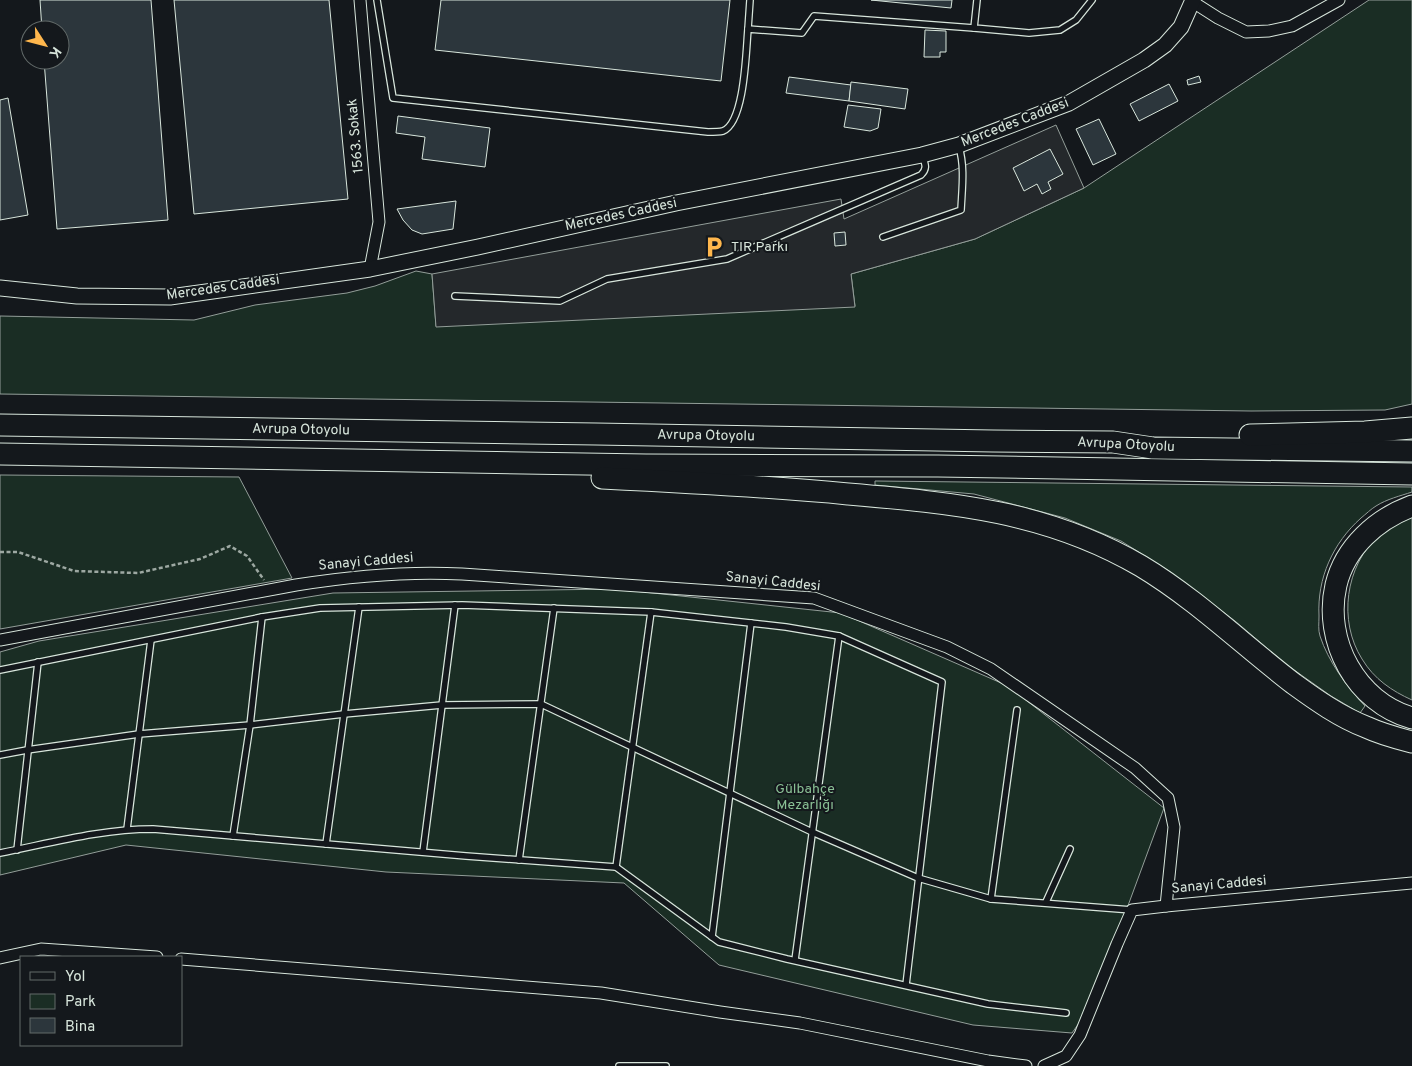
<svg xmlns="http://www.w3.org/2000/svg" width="1412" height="1066" font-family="Overpass,sans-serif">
  <rect width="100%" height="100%" fill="#14181c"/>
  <g fill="#1a2d24" stroke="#939e99">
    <path d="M1369 0H1412V404L1385 410 1251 411 0 394V316L194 320 255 305 347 293 375 286 416 271 432 274 436 326 855 306 851 274 975 239 1084 188Z"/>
    <path d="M0 475 239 477 292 578 0 629Z"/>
    <path d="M875 481 1412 487V492C1400 496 1387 499 1376 506 1371 509 1366 514 1361 518 1333 543 1317 578 1319 616 1319 623 1318 630 1320 636 1328 661 1347 687 1365 706L1360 713 1331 696 1287 665 1235 621 1169 571 1121 541 1065 518 974 494 875 485Z"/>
    <path d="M1412 516V700C1392 691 1374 679 1362 659 1338 621 1345 566 1379 535 1387 527 1402 522 1412 516Z"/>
    <path d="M615 589 841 613 1008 686 1164 808 1091 1006 1072 1033 973 1025 719 965 624 883 386 872 126 845 0 875V652L39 641 333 593Z"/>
  </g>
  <path fill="#24282b" stroke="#939e99" d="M1056 125 1084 188 975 239 851 274 855 307 436 327 432 274 841 199 844 219Z"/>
  <g fill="#2c363c" stroke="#d8e6dc">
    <path d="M40 0H151L168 220 57 229 44 60H60V30H42Z"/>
    <path d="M174 0H329L348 199 194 214Z"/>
    <path d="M441 0H730L721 81 435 50Z"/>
    <path d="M871 0H952L951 8Z"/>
    <path d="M925 30 946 31V52H940V57H924Z"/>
    <path d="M1199 76 1201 82 1188 85 1187 80Z"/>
    <path d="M789 77 851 85 849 101 786 93Z"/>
    <path d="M851 82 908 89 905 109 849 101Z"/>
    <path d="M1169 84 1178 101 1139 121 1130 104Z"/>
    <path d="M8 98 28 215 0 220V100Z"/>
    <path d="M848 105 881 109 878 128 870 131 844 127Z"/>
    <path d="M398 116 490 128 485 167 422 159 425 137 396 133Z"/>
    <path d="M1099 119 1116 154 1093 165 1076 129Z"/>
    <path d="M1050 149 1063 174 1048 182 1051 189 1042 194 1037 184 1024 191 1013 168Z"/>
    <path d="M456 201 453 229 422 234 412 230 403 220 397 209Z"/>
    <path d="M845 232 846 245 835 246 834 233Z"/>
  </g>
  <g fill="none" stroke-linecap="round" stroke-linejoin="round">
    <g stroke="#d8e6dc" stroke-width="8">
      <g id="service">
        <path d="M377 0 393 98 708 132C712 132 719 132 723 131 745 122 746 50 748 29L802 33 814 16 974 28"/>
        <path d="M977 0 974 28 1029 33 1060 30 1076 20 1092 0"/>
        <path d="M748 29 750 0"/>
        <path d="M883 237 961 210C962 189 965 167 959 147"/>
        <path d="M455 296 560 301 607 279 727 259 921 175C928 168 925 164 922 155"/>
        <path d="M0 670 262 617 320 608 462 605 651 612 786 627 839 636 942 682 906 985"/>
        <path d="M0 755 27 750 139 734 250 725 344 714 442 705 541 704 812 832 918 878 991 899 1132 910"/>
        <path d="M127 829 151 640"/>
        <path d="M233 836 250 725 262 617"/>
        <path d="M326 844 359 607"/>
        <path d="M17 850 38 662"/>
        <path d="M423 852 455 605"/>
        <path d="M0 853C51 843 101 829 153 829L466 856 616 867 719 942 787 959 988 1004 1066 1013"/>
        <path d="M519 860 554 608"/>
        <path d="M616 867 651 612"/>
        <path d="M991 899 1017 710"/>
        <path d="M1046 902 1070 849"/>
        <path d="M712 937 751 623"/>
        <path d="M795 960 839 636"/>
        <path d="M619 1066H666"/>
      </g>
    </g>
    <g stroke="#d8e6dc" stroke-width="13">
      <g id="minor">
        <path d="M360 0 379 222 370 269"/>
        <path d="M1193 2 1218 18 1246 32 1269 31 1292 26 1339 0"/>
        <path d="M0 640 296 585C352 576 406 571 462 574L814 598 947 647 991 669 1135 768 1168 798 1174 827 1166 906 1412 883"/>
        <path d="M0 958 41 949 157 957"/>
        <path d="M181 959 601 993 720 1012 800 1023 988 1061 1026 1066"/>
        <path d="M1044 1066 1066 1056 1080 1035 1117 944 1132 910 1166 906"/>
      </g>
    </g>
    <g stroke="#d8e6dc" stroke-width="17">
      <path id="tertiary" d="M0 288 77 296 170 297 370 269 478 247 676 203 922 155 959 145 1069 103 1144 60 1165 45 1181 27 1193 0"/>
    </g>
    <g stroke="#d8e6dc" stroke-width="23">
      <g id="motorway">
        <path d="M0 425 596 434 993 441 1113 442 1153 448 1412 451"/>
        <path d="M1250 435 1365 432 1412 428"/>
        <path d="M0 454 646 465 938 466 1412 474"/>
        <path d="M602 478C684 482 766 486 848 494 953 503 1047 511 1141 566 1196 599 1243 645 1294 684 1316 700 1340 717 1366 727 1381 734 1396 738 1412 742"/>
        <path d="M1412 506C1377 519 1345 547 1336 585 1323 641 1356 702 1412 718"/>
      </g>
    </g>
    <path stroke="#9da8a2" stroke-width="2.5" stroke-dasharray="4 2.5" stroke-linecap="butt" d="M0 552H18L74 571 138 573 200 559 230 546 247 556 264 580"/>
    <use href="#service" stroke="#14181c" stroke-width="5.5"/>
    <use href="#minor" stroke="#14181c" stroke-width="11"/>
    <use href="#tertiary" stroke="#14181c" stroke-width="15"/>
    <use href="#motorway" stroke="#14181c" stroke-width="21"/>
  </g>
  <defs>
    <g id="parking-bare" transform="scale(1.725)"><path d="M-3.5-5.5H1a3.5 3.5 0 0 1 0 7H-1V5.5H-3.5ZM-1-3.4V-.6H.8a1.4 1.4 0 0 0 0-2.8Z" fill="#ffb74d" stroke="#14181c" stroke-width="2.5" paint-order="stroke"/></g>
  </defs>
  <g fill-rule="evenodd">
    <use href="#parking-bare" x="714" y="247"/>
  </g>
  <g text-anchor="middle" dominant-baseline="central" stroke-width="4" stroke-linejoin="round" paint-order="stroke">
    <g font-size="14" fill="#d8e6dc" stroke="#14181c">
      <text transform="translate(1015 123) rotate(-21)">Mercedes Caddesi</text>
      <text transform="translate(356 136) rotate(-95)">1563. Sokak</text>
      <text transform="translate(621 215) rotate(-12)">Mercedes Caddesi</text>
      <text transform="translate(223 288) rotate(-8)">Mercedes Caddesi</text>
      <text transform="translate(301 430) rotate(1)">Avrupa Otoyolu</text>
      <text transform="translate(706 436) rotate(1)">Avrupa Otoyolu</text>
      <text transform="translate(1126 445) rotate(3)">Avrupa Otoyolu</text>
      <text transform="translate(366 562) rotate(-5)">Sanayi Caddesi</text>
      <text transform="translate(773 582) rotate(6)">Sanayi Caddesi</text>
      <text transform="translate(1219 885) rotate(-5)">Sanayi Caddesi</text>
    </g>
    <g font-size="14" fill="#d8e6dc" stroke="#14181c" text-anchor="start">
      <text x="731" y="247">TIR Parkı</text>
    </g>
    <g font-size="14" fill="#8ac095" stroke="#14181c">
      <text x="805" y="789">Gülbahçe<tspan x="805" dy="16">Mezarlığı</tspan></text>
    </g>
  </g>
  <rect x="20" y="956" width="162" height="90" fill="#14181c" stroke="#626a69"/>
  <rect x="30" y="972" width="25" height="8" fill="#14181c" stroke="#626a69"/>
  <text x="65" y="981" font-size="15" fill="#d8e6dc">Yol</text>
  <rect x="30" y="994" width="25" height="15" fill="#1a2d24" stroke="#626a69"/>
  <text x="65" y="1006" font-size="15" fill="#d8e6dc">Park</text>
  <rect x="30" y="1018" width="25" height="15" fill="#2c363c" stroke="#626a69"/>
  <text x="65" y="1031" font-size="15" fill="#d8e6dc">Bina</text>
  <g transform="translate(45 45) rotate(126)"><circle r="24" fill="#14181c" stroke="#626a69"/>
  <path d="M0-4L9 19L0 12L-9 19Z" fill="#ffb74d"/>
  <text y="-8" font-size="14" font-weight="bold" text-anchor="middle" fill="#d8e6dc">K</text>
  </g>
</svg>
